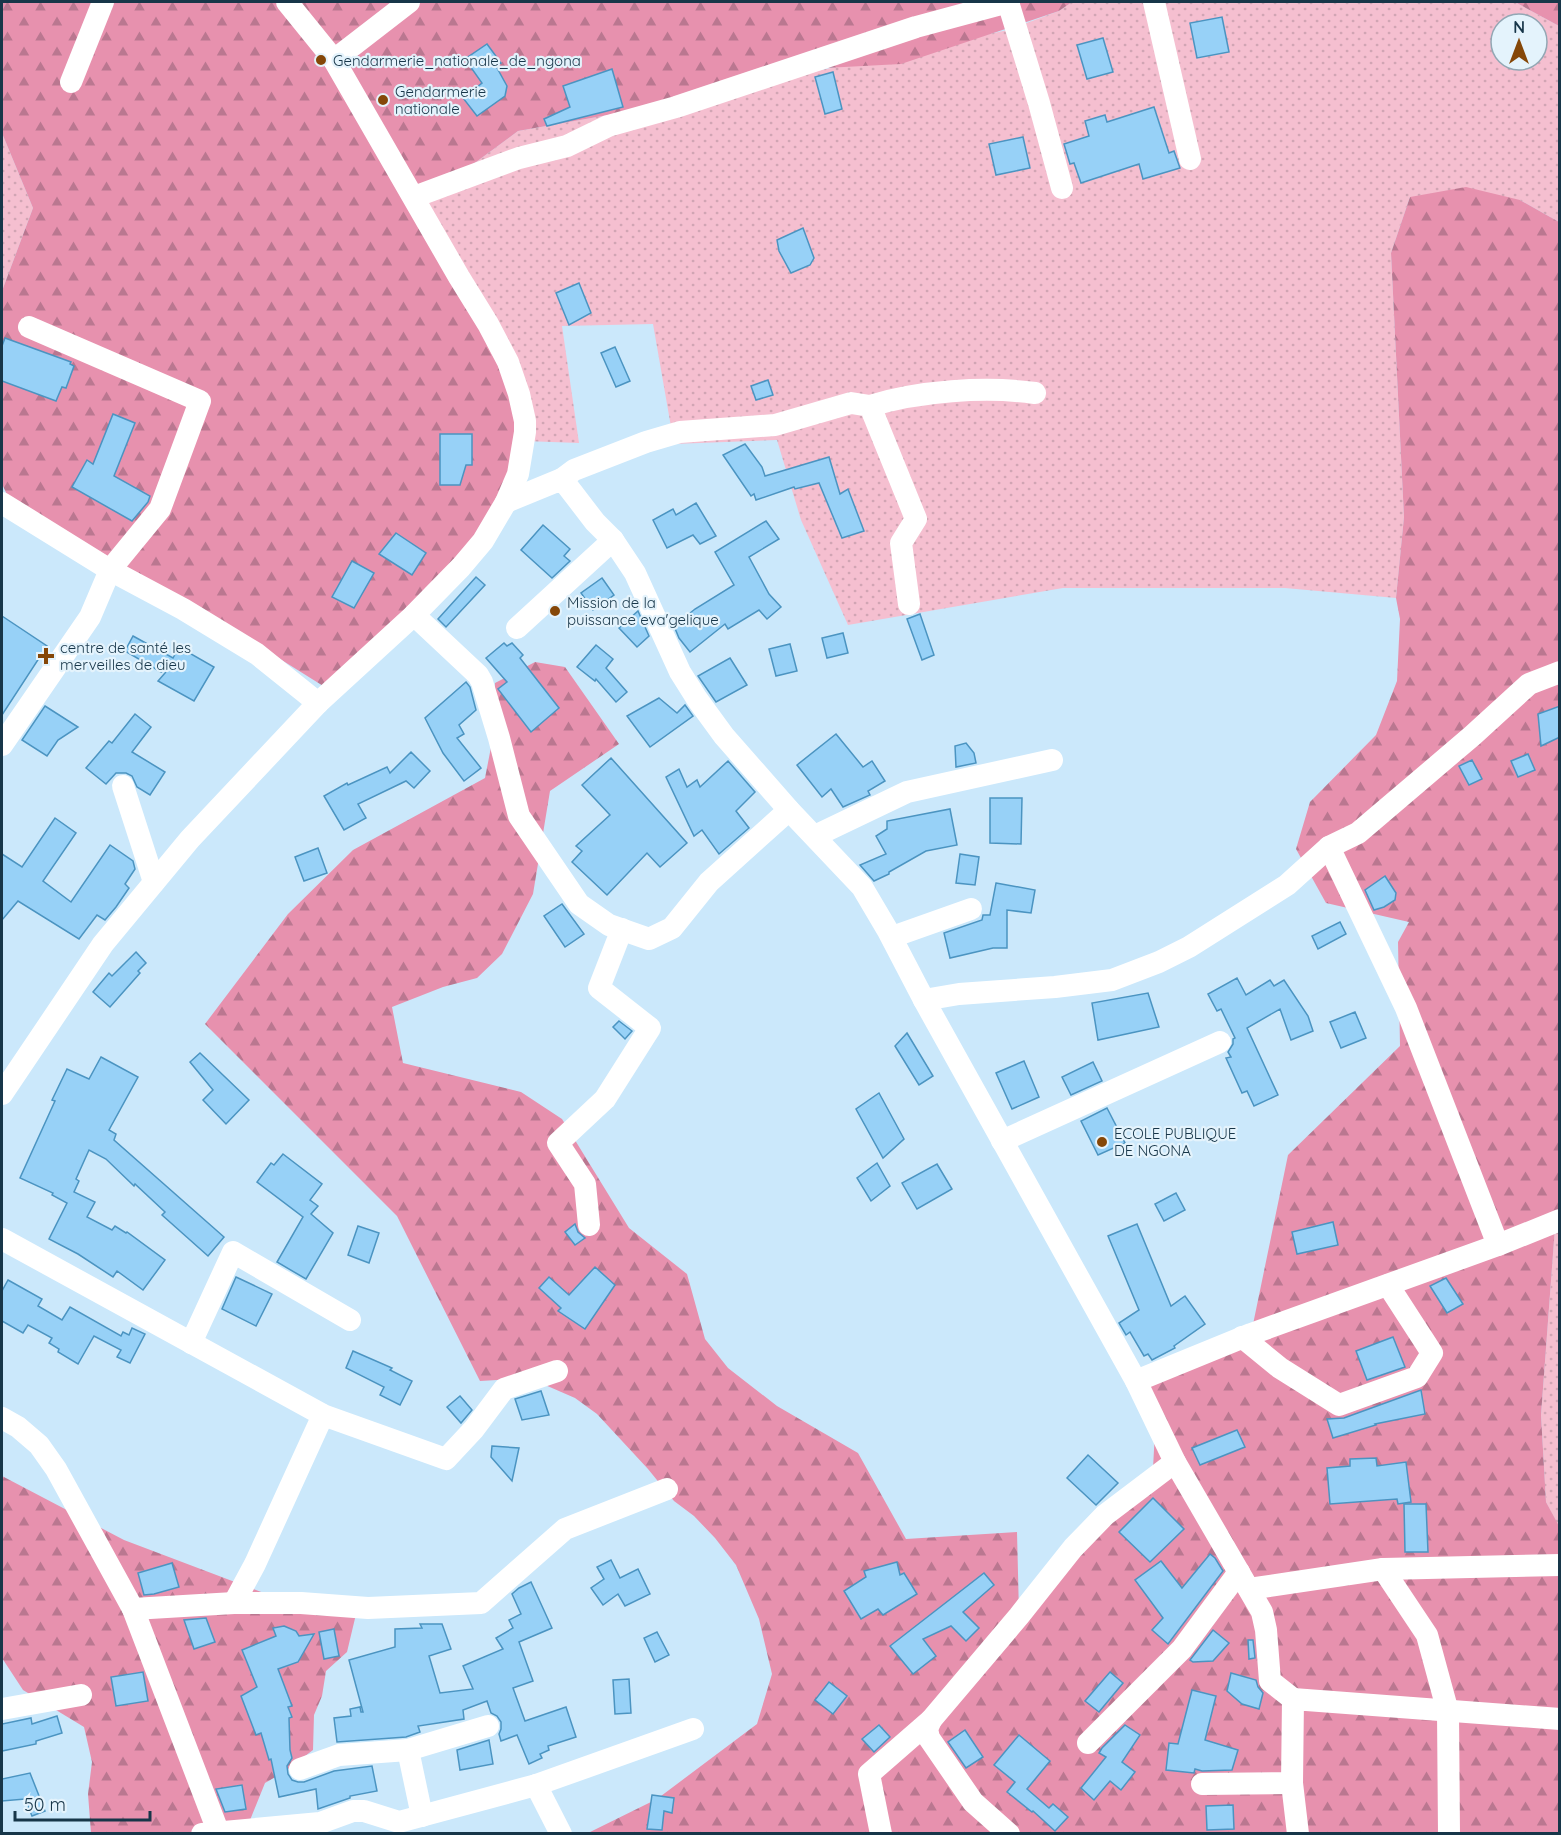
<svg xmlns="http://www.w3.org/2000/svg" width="1561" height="1835" font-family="Quicksand,sans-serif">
  <defs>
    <pattern id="grass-dots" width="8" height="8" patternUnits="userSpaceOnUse" patternTransform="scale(1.5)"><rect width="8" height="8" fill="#f5bfd0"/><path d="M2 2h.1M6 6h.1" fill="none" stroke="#d1a5b4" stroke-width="1.8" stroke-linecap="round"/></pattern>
    <pattern id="forest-firs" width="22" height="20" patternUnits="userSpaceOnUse" patternTransform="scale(1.5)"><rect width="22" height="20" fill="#e791ae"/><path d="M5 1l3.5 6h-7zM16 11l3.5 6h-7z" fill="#ba7790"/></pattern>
  </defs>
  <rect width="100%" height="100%" fill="#cbe8fb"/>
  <g fill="url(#grass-dots)" fill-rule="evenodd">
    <path d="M1072 2H1515L1559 26V222L1520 200 1410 197 1391 253 1404 517 1396 598 1285 588H1063L848 625 801 520 777 440 674 444 653 324 562 326 579 443 524 441 420 201 472 165 518 131 625 112 1008 30 1059 11ZM1501 24H1537V60H1501Z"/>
    <path d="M2 133 33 208 2 291Z"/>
    <path d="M1559 1226V1528L1546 1502 1541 1415 1555 1227Z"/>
  </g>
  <g fill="url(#forest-firs)">
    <path d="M2 2H1072L1059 11 901 64 825 68 625 112 518 131 472 165 420 201 524 415 502 521 328 689 189 602 10 501 2 484V291L33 208 2 133Z"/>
    <path d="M1515 2H1559V26Z"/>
    <path d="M1466 187 1520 200 1559 222 1560 1225 1555 1227 1541 1415 1546 1502 1560 1528 1559 1833H588L657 1799 757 1724 772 1674 759 1619 736 1565 715 1538 694 1516 674 1501 648 1469 597 1414 575 1398 529 1378 480 1381 397 1216 205 1024 288 914 353 850 485 778 493 737 495 683 535 662 565 667 619 744 550 791 533 894 502 954 477 978 443 987 392 1007 403 1063 521 1092 562 1119 629 1228 687 1274 705 1339 728 1368 777 1406 858 1453 906 1539 1017 1532 1019 1614 1073 1548 1152 1487 1156 1412 1136 1381 1251 1334 1288 1155 1400 1046 1398 942 1409 922 1326 903 1296 849 1310 802 1376 735 1397 681 1400 619 1396 598 1404 517 1391 253 1410 197Z"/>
    <path d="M2 1476 124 1540 285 1601 357 1610 347 1652 326 1671 322 1696 314 1715 313 1750 284 1772 265 1783 246 1830 249 1833H91L88 1794 92 1762 84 1727 23 1690 2 1658Z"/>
  </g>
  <g fill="#97d1f7" stroke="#4b94c1" stroke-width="1.5">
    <path d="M1222 17 1229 52 1197 58 1190 23Z"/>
    <path d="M1103 38 1113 72 1087 79 1077 45Z"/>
    <path d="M487 44 501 63 496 66 507 86 505 96 477 116 463 98 482 83 465 59Z"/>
    <path d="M612 69 623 107 547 126 544 119 570 107 563 86Z"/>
    <path d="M833 72 842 109 825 114 815 77Z"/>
    <path d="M1154 107 1169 153 1174 151 1180 168 1143 179 1139 164 1081 183 1074 163 1070 164 1064 144 1089 136 1085 121 1105 115 1107 122Z"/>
    <path d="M1023 137 1030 168 996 175 989 144Z"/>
    <path d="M803 228 814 258 810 265 791 273 779 251 777 240Z"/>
    <path d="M579 283 591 313 569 325 556 293Z"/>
    <path d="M5 338 71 362 70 364 74 366 66 388 62 387 56 401 2 381V346Z"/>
    <path d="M615 347 630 381 616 387 601 353Z"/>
    <path d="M768 380 773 395 756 400 751 386Z"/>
    <path d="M113 414 135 423 114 476 150 496 148 502 132 521 72 487 87 460 93 464Z"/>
    <path d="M440 434H472V465H466L460 485H440Z"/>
    <path d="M745 444 762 467 765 476 829 457 840 494 848 489 864 531 842 538 819 483 795 489 794 487 756 500 754 494 751 496 723 455Z"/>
    <path d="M696 503 716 536 700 544 693 535 667 548 653 520 673 509 676 515Z"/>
    <path d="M766 521 779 539 749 557 769 594 781 607 767 619 759 610 728 629 725 624 690 652 679 638 674 626 695 609 734 585 715 552Z"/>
    <path d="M543 525 570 549 564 556 570 561 552 578 521 550Z"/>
    <path d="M396 533 426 553 412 575 379 554Z"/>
    <path d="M352 561 374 573 354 608 332 597Z"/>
    <path d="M476 577 485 585 446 627 438 619Z"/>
    <path d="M602 578 614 595 593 610 581 593Z"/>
    <path d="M638 611 649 636 637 647 619 628Z"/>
    <path d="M920 614 934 655 922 660 907 619Z"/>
    <path d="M2 616 47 646 2 715Z"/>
    <path d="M843 633 848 653 827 658 822 638Z"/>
    <path d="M133 636 173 658 179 647 214 667 194 701 158 681 172 665 161 672 125 651Z"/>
    <path d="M504 643 507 646 512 643 523 655 520 658 559 708 531 732 498 689 507 682 486 658Z"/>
    <path d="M790 644 797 671 776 676 769 649Z"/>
    <path d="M596 645 613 659 606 668 627 692 616 702 596 679 595 681 577 667Z"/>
    <path d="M730 658 747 685 716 702 698 676Z"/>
    <path d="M466 682 470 687 476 710 459 725 464 734 457 738 481 768 464 781 443 753 425 718Z"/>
    <path d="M659 698 677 713 685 705 693 716 650 747 627 716Z"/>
    <path d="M45 706 78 727 58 740 47 756 22 740Z"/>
    <path d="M1560 706V737L1541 746 1538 714Z"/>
    <path d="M135 714 151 727 132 752 165 772 150 795 137 787 132 776 126 773H116L106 784 86 768 109 741 112 743Z"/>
    <path d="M836 734 863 767 872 761 885 781 868 791 870 795 843 807 831 789 822 797 797 765Z"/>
    <path d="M966 743 974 753 976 763 956 767 955 746Z"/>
    <path d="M411 752 430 771 414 788 406 781 358 804 366 818 344 830 324 796 347 783 348 785 387 767 390 773Z"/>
    <path d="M1528 754 1535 770 1518 777 1511 761Z"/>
    <path d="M611 758 687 843 660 867 647 853 607 895 572 862 582 851 576 846 610 815 582 785Z"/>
    <path d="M1472 760 1482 779 1469 785 1459 766Z"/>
    <path d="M728 761 755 792 736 811 749 828 719 854 702 830 694 836 666 777 679 769 687 787 697 780 700 787Z"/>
    <path d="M990 798H1022L1021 844 990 843Z"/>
    <path d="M950 809 957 845 926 851 889 872V874L874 881 860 865 886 854 876 836 887 829V821Z"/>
    <path d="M55 818 76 833 43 881 71 902 110 845 133 861 135 869 125 884 129 888 116 907 105 920 97 915 79 939 18 901 2 920V854L22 867Z"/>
    <path d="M318 848 327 873 304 881 295 857Z"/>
    <path d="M960 854 979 857 975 885 956 883Z"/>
    <path d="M1385 876 1396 893 1395 900 1384 907 1374 910 1365 890Z"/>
    <path d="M996 883 1035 890 1031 913 1007 910V948H993L950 958 944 933 982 920 983 915H990Z"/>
    <path d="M562 904 584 934 565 947 544 916Z"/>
    <path d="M1340 922 1346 934 1318 949 1312 936Z"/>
    <path d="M136 952 146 963 138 971 140 973 110 1007 93 992 109 973 112 976Z"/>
    <path d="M1237 978 1246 995 1270 980 1274 986 1284 980 1308 1016 1313 1031 1291 1040 1280 1009 1247 1028 1278 1095 1254 1106 1247 1091 1242 1093 1226 1058 1231 1057 1228 1052 1233 1044V1039L1235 1038 1221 1009 1217 1011 1208 994Z"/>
    <path d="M1148 993 1159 1027 1098 1040 1092 1003Z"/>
    <path d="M1355 1012 1366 1038 1341 1048 1330 1022Z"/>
    <path d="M619 1021 632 1031 625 1039 613 1027Z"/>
    <path d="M907 1033 933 1076 919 1085 895 1046Z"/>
    <path d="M200 1053 249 1100 226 1124 203 1100 213 1090 190 1062Z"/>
    <path d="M101 1057 138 1077 109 1130 116 1134 114 1140 224 1237 208 1256 162 1215 165 1212 135 1184 134 1186 106 1159 89 1150 76 1179 79 1181 74 1192 95 1202 87 1217 112 1230 115 1226 126 1233 127 1232 165 1260 143 1290 117 1271 113 1277 78 1254 49 1239 67 1203 52 1195 53 1193 20 1178 55 1101 52 1100 67 1069 89 1079Z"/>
    <path d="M1024 1061 1039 1097 1012 1109 996 1073Z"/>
    <path d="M1093 1062 1102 1081 1071 1095 1062 1077Z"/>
    <path d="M879 1093 904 1139 883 1158 856 1109Z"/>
    <path d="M1107 1108 1125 1143 1098 1155 1081 1121Z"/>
    <path d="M283 1154 322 1184 310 1200 318 1206 311 1214 333 1233 306 1279 277 1262 303 1217 257 1182 271 1163 274 1165Z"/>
    <path d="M877 1163 890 1186 871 1201 857 1178Z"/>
    <path d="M937 1164 952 1189 917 1209 902 1183Z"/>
    <path d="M1176 1193 1185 1210 1164 1221 1155 1204Z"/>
    <path d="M1333 1222 1338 1245 1297 1254 1292 1232Z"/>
    <path d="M575 1224 578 1232 585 1238 575 1245 565 1232Z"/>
    <path d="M1137 1224 1171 1306 1185 1296 1205 1324 1174 1346 1175 1348 1152 1360 1148 1354 1144 1356 1130 1332 1126 1335 1119 1323 1139 1310 1108 1236Z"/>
    <path d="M358 1226 379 1233 369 1263 348 1255Z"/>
    <path d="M595 1267 615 1285 585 1329 558 1311 561 1308 539 1288 549 1277 569 1295Z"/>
    <path d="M236 1277 272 1294 256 1326 222 1309Z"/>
    <path d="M1446 1278 1463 1304 1447 1313 1430 1286Z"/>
    <path d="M8 1280 42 1299 38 1306 62 1320 70 1307 121 1336 123 1332 129 1335 132 1328 145 1334 130 1363 117 1357 121 1350 94 1336 78 1364 58 1352 59 1349 49 1343 52 1338 28 1325 23 1333 2 1321V1291Z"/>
    <path d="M1393 1337 1405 1367 1367 1380 1356 1351Z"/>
    <path d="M353 1351 392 1368 390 1370 412 1381 400 1405 380 1395 384 1387 346 1368Z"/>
    <path d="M1421 1390 1425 1414 1375 1424 1376 1425 1333 1438 1327 1419 1344 1418Z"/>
    <path d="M541 1391 549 1415 522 1420 515 1399Z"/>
    <path d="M460 1396 472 1410 461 1423 447 1407Z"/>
    <path d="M1237 1430 1245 1447 1200 1465 1192 1448Z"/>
    <path d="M492 1446 519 1448 512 1481 491 1457Z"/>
    <path d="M1088 1455 1118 1483 1096 1505 1067 1478Z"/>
    <path d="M1376 1458 1377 1466 1406 1462 1411 1502 1398 1504 1397 1499 1330 1504 1327 1468 1350 1466V1459Z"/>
    <path d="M1153 1498 1184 1529 1150 1562 1119 1532Z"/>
    <path d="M1404 1504H1426L1428 1552H1405Z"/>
    <path d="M1210 1554 1215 1558 1223 1571 1168 1644 1152 1630 1163 1618 1135 1580 1161 1561 1182 1588Z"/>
    <path d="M611 1560 620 1578 638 1569 650 1594 625 1606 618 1594 603 1605 591 1588 604 1579 597 1567Z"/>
    <path d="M897 1562 900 1575 904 1573 917 1594 883 1615 878 1609 861 1619 844 1591 866 1577 864 1571Z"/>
    <path d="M172 1563 179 1587 154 1594 144 1595 138 1573Z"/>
    <path d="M984 1573 994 1585 963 1612 979 1628 966 1641 951 1626 923 1639 936 1656 913 1674 890 1646Z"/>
    <path d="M531 1582 552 1628 519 1642 533 1681 513 1688 525 1721 566 1707 576 1737 548 1746 549 1750 540 1754 542 1758 529 1764 517 1735 501 1741 499 1734 501 1729V1722L497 1716 491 1713 487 1701 463 1710 464 1719 418 1726 420 1732 406 1737 337 1742 334 1718 351 1716 350 1709 360 1707 361 1712H363L349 1660 395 1647V1629L422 1628 420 1624H442L451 1649 429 1656 440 1693 473 1689 463 1666 503 1649 496 1638 513 1628 509 1620 521 1614 512 1594 519 1588Z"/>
    <path d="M206 1618 215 1642 194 1649 184 1620Z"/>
    <path d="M284 1626 296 1631 299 1636 314 1634 298 1662 278 1669 292 1706 288 1707 292 1717 289 1718 290 1750 292 1758 287 1766 288 1774 292 1780 298 1782H304L334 1771 372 1766 377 1791 350 1796V1798L318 1809 316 1789 279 1797 271 1759 269 1760 261 1733 256 1735 241 1696 257 1687 242 1650 276 1636 273 1628Z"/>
    <path d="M334 1629 339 1656 324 1659 319 1632Z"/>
    <path d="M1213 1630 1229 1643 1213 1661 1193 1662 1190 1660Z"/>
    <path d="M657 1632 669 1655 655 1662 644 1638Z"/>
    <path d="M1248 1640H1253L1255 1658 1249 1659Z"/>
    <path d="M143 1672 148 1701 116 1706 111 1677Z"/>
    <path d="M1110 1672 1123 1683 1099 1712 1085 1701Z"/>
    <path d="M1231 1673 1256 1680 1258 1687 1263 1693 1259 1709 1242 1704 1227 1691Z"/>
    <path d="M629 1679 631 1713 615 1714 613 1680Z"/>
    <path d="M829 1682 847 1696 833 1714 815 1700Z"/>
    <path d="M1192 1690 1216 1696 1205 1740 1238 1750 1232 1770 1202 1771 1195 1769 1194 1773 1166 1770 1169 1743 1178 1744Z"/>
    <path d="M57 1716 62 1733 36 1741V1744L2 1751V1724L31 1718 32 1724Z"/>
    <path d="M879 1725 890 1737 874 1752 862 1739Z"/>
    <path d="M1125 1725 1140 1735 1122 1762 1135 1772 1121 1790 1110 1781 1094 1800 1081 1788 1106 1757 1099 1753 1102 1748Z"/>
    <path d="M965 1730 983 1757 966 1768 948 1742Z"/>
    <path d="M1019 1735 1050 1761 1027 1789 1049 1808 1053 1804 1068 1817 1055 1831 1033 1811 1032 1812 1007 1792 1015 1782 994 1765Z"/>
    <path d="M489 1740 493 1764 460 1770 457 1750Z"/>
    <path d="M30 1773 45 1811 32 1816 25 1799 2 1801V1779Z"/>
    <path d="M242 1785 246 1809 225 1812 216 1789Z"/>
    <path d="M652 1795 674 1798 672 1813 664 1811 662 1830 647 1829Z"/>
    <path d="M1233 1805 1234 1829 1207 1830 1206 1806Z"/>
  </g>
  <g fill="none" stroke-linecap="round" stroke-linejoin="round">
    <g stroke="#fff" stroke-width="22">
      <path d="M1008 2 1039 103 1062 188"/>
      <path d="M1154 2 1190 159"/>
      <path d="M334 60 409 2"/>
      <path d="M71 82 103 2"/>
      <path d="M414 197 519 158 567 146 608 126 676 107 916 27 1009 2"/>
      <path d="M870 406C918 391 985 386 1035 393"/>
      <path d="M562 479 574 470 646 442 680 432 775 425 851 403 870 406 916 519 901 543 909 604"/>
      <path d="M506 502 562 479 595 522 613 540 635 573 680 672 697 699 724 736 789 810 862 887 888 931 924 1000 1136 1381 1251 1334 1498 1245 1560 1220"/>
      <path d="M2 503 110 570 183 609 257 654 318 703"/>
      <path d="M414 615 478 675 482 682 499 738 519 816 579 904 609 925 649 939 672 928 709 882 789 810"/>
      <path d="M517 628 613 540"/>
      <path d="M2 745 90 617 110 570 160 509 200 401 29 327"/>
      <path d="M123 786 154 882"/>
      <path d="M815 836 907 792 1052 760"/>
      <path d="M1329 847 1406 1008 1498 1245"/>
      <path d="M892 937 971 909"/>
      <path d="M924 1000 959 994 1055 987 1112 980 1159 962 1189 947 1287 885 1329 847 1358 833 1472 736 1529 684 1560 672"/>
      <path d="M2 1094 103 944 190 839 318 703 414 615 461 567 483 541 506 502 518 474 525 432V421L519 394 508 362 488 324 459 277 334 60 287 2"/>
      <path d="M1002 1141 1220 1042"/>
      <path d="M589 1225 585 1184 558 1143 605 1099 650 1028 599 988 622 929"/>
      <path d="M2 1239 323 1415 446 1459 474 1429 504 1389 557 1371"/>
      <path d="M1242 1337 1280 1368 1339 1405 1417 1377 1432 1353 1388 1285"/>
      <path d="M191 1343 233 1252 350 1320"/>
      <path d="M1136 1381 1175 1462 1262 1612 1266 1630 1270 1681 1293 1699"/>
      <path d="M2 1418 18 1427 39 1445 56 1469 133 1609 234 1603H301L368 1608 481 1603 565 1529 667 1489"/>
      <path d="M1383 1569 1427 1635 1448 1712 1449 1834"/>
      <path d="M1249 1589 1383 1569 1560 1565"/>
      <path d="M234 1603 255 1564 323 1415"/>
      <path d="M133 1609 218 1831"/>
      <path d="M2 1709 81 1695"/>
      <path d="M1088 1743 1182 1649 1239 1572"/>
      <path d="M300 1769 339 1755 408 1750"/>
      <path d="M1292 1783 1298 1834"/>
      <path d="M1202 1784 1292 1783 1293 1699 1560 1719"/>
      <path d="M536 1785 561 1834"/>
      <path d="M422 1816 408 1750 488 1726"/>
      <path d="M202 1834 320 1823 353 1811H364L399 1822 536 1785 693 1729"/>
      <path d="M881 1834 869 1774 931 1720"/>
      <path d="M1009 1834 973 1802 929 1738 927 1729 931 1720 1019 1616 1073 1548 1105 1515 1175 1462"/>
    </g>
  </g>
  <g fill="#854708" stroke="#e4f3fc" stroke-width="2">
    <circle cx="321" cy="60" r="6"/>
    <circle cx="383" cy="100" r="6"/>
    <circle cx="555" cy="611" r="6"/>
    <path d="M43 647h6v6h6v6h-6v6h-6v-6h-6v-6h6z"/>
    <circle cx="1102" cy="1142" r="6"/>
  </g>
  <g text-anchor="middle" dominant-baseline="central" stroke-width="4.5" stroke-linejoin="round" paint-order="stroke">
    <g font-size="15" fill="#173649" stroke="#e4f3fc" text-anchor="start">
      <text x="333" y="60">Gendarmerie_nationale_de_ngona</text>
      <text x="395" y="91">Gendarmerie<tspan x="395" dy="17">nationale</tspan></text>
      <text x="567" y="602">Mission de la<tspan x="567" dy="17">puissance eva'gelique</tspan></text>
      <text x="60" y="647">centre de santé les<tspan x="60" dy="17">merveilles de dieu</tspan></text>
      <text x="1114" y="1133">ECOLE PUBLIQUE<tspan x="1114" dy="17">DE NGONA</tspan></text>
    </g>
  </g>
  <rect width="1561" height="1835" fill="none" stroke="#173649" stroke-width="6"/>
  <g transform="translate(1519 42)"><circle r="28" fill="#e4f3fc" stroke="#92a7b4" stroke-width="1.5"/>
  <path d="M0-4.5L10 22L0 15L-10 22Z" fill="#854708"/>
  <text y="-9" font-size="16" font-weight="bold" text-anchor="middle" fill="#173649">N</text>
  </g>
  <path d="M15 1811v9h135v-9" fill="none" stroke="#173649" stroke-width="3"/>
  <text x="24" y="1811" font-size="18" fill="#173649" stroke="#e4f3fc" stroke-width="4.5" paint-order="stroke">50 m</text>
</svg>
